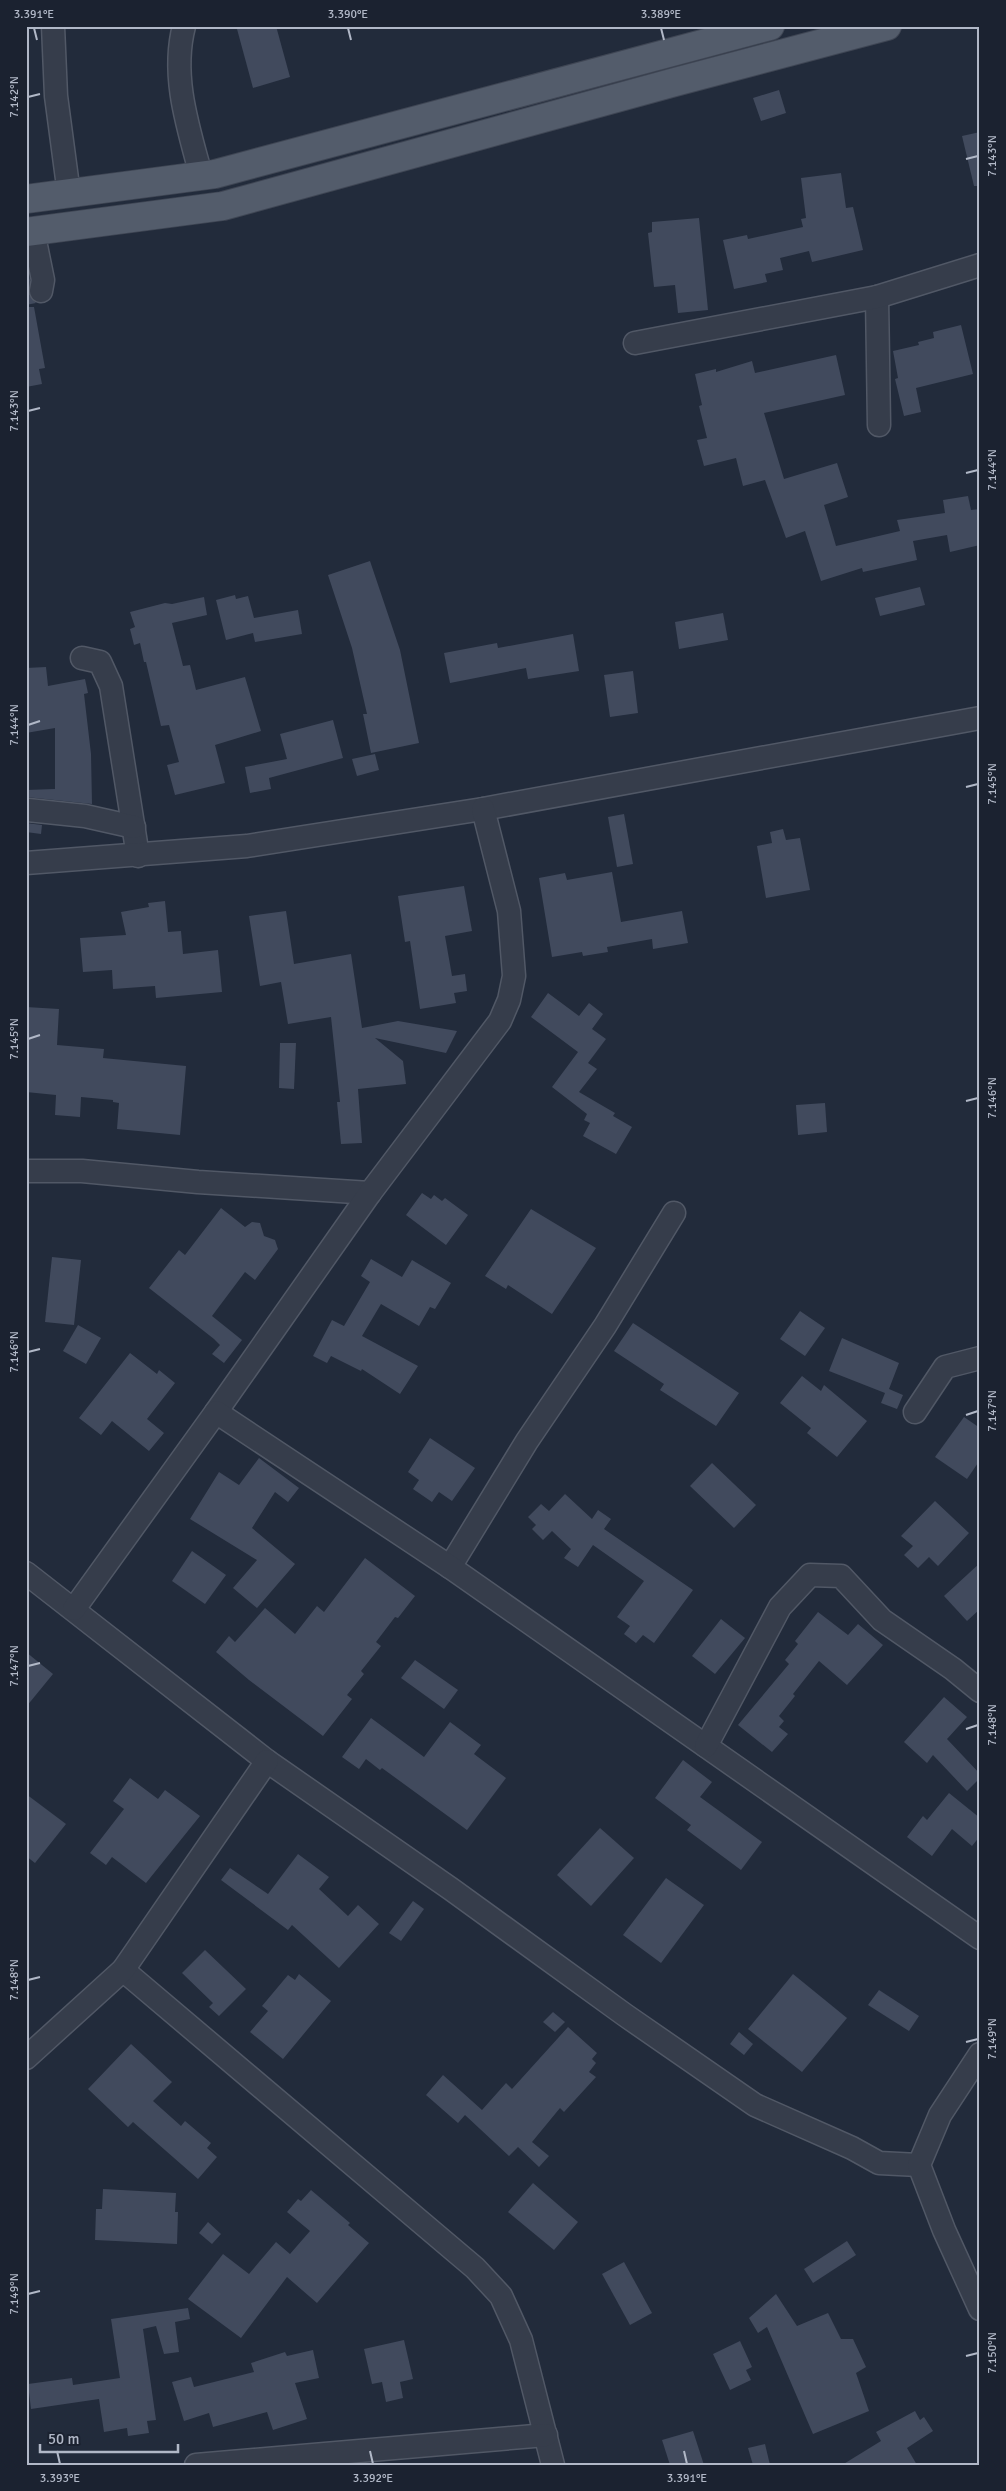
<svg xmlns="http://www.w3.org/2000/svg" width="1006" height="2491" font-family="Signika,sans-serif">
  <rect width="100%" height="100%" fill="#222b3b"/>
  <g fill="#414a5d">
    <path d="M247 26H276L290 77 253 88 237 29Z"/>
    <path d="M779 90 786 113 761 121 753 98Z"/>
    <path d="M980 132V186H974L962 136Z"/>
    <path d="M841 173 846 208 853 207 863 250 812 262 809 251 780 258 783 270 765 274 767 282 734 289 723 240 747 235 748 239 803 227 801 219 806 218 801 178Z"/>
    <path d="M699 218 708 310 678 313 675 285 654 287 648 233 652 232V222Z"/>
    <path d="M26 264 30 280 29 295 36 303 26 305Z"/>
    <path d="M26 307H34L45 368 39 369 42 384 26 387Z"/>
    <path d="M961 325 973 374 916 388 921 412 904 416 895 379 898 378 893 351 919 345 918 342 934 338 933 332Z"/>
    <path d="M836 355 845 395 764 413 784 479 837 463 848 497 824 505 836 546 900 531 897 520 945 513 943 500 968 496 971 510 980 509V545L950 552 947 535 913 541 917 560 863 572 862 568 821 581 805 531 786 538 765 480 743 486 736 458 704 466 697 440 707 438 699 406 702 405 695 374 716 369V372L752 361 755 373Z"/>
    <path d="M370 561 400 650 419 743 371 753 363 714H367L352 648 328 575Z"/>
    <path d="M920 587 925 605 880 616 875 598Z"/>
    <path d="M235 595 236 599 248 596 254 618 298 610 302 634 255 642 253 633 226 640 216 600Z"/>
    <path d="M204 597 207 615 172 623 183 666 190 665 196 690 245 677 261 731 215 745 225 783 175 795 167 765 179 762 169 725 161 726 146 662H144L140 643 134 645 130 629 135 627 130 612 165 603 172 604Z"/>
    <path d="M723 613 728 640 679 649 675 622Z"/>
    <path d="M573 634 579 671 528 679 526 668 450 683 444 653 497 643 498 648Z"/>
    <path d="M46 667 48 686 85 679 88 693 84 694 91 754 92 804 26 797V790L55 789V728L26 733V668Z"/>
    <path d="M633 671 638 713 610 717 604 675Z"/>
    <path d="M333 720 343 758 269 778 271 789 250 793 245 767 287 759 280 734Z"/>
    <path d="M375 754 379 770 357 776 352 759Z"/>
    <path d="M624 814 633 864 617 867 608 817Z"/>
    <path d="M26 823 42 825 41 834 26 832Z"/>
    <path d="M783 829 786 840 800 838 810 890 766 898 757 846 772 843 770 832Z"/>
    <path d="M612 872 621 922 682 911 688 943 653 949 652 939 607 947 608 952 583 956 582 952 552 957 539 878 565 873 567 880Z"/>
    <path d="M464 886 472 931 445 936 452 976 465 974 467 991 454 993 456 1003 420 1009 410 941 405 942 398 896Z"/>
    <path d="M165 901 168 932 181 931 183 954 218 950 222 992 156 998 155 986 113 989 112 970 83 972 80 938 126 935 121 912 149 907 148 903Z"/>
    <path d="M286 911 294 964 351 954 362 1028 398 1021 457 1031 446 1053 375 1038 403 1061 406 1084 358 1089 362 1143 341 1144 337 1102H340L331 1017 288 1024 281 982 260 986 249 916Z"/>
    <path d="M548 993 579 1016 589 1003 603 1014 592 1029 606 1039 588 1063 597 1069 579 1092 615 1113 613 1116 632 1127 616 1154 583 1136 590 1123 584 1120 587 1114 552 1087 578 1052 531 1017Z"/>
    <path d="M26 1007 59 1009 57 1045 104 1049 103 1058 186 1066 180 1135 117 1129 119 1103 113 1102V1100L81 1097 80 1117 55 1115 56 1095 26 1092Z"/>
    <path d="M280 1043H296L294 1089 279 1088Z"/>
    <path d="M825 1103 827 1132 798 1135 796 1105Z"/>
    <path d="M422 1193 431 1199 434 1195 442 1201 445 1198 468 1215 446 1245 406 1215Z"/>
    <path d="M221 1208 245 1227 252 1222 260 1223 264 1236 275 1240 278 1249 255 1280 245 1272 212 1316 242 1340 224 1363 212 1354 220 1345 214 1339 149 1288 179 1250 185 1255Z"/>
    <path d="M531 1209 596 1248 552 1314 508 1285 506 1289 485 1276Z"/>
    <path d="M52 1257 81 1260 74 1325 45 1322Z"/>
    <path d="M371 1259 402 1277 412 1260 451 1283 435 1309 430 1307 419 1326 381 1304 362 1336 418 1366 400 1394 362 1369 361 1371 331 1356 327 1363 313 1356 332 1320 344 1326 370 1282 361 1276Z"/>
    <path d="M800 1311 825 1328 805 1356 780 1339Z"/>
    <path d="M633 1323 739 1393 716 1426 660 1390 664 1384 614 1351Z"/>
    <path d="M78 1325 101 1338 86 1364 63 1351Z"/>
    <path d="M842 1338 899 1363 889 1389 903 1395 897 1409 881 1403 885 1393 829 1371Z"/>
    <path d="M130 1353 157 1374 159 1370 175 1383 147 1419 164 1433 149 1451 112 1421 101 1435 79 1418Z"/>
    <path d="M802 1376 821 1391 824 1385 867 1421 837 1457 807 1433 811 1428 780 1403Z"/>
    <path d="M964 1417 980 1428V1460L967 1479 935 1457Z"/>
    <path d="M430 1438 475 1468 452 1501 439 1492 432 1502 413 1489 419 1480 408 1472Z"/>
    <path d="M259 1458 299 1488 288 1502 275 1492 252 1528 295 1564 257 1608 233 1588 257 1560 190 1519 219 1472 239 1485Z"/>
    <path d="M712 1463 756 1505 734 1528 690 1486Z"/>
    <path d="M565 1494 592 1519 598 1510 611 1519 604 1529 693 1590 654 1643 643 1635 636 1643 624 1634 630 1626 617 1617 644 1581 593 1545 578 1567 564 1558 571 1549 552 1531 543 1540 532 1529 536 1525 528 1517 541 1504 549 1511Z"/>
    <path d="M935 1501 969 1533 938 1566 929 1557 918 1568 904 1555 913 1546 901 1536Z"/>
    <path d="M192 1551 226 1575 205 1604 172 1581Z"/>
    <path d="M365 1558 415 1596 398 1618 395 1617 376 1642 381 1646 361 1671 364 1674 347 1695 352 1699 323 1736 249 1680 216 1652 229 1636 235 1642 265 1608 295 1634 317 1606 324 1612Z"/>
    <path d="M980 1563V1609L967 1621 944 1596Z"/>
    <path d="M818 1612 848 1635 858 1624 883 1645 847 1685 819 1661 793 1694 795 1696 779 1716 784 1721 779 1727 788 1734 772 1752 738 1725 789 1664 785 1660 798 1644 795 1641Z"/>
    <path d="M721 1619 745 1638 715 1674 692 1656Z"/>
    <path d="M26 1652 53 1674 26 1707Z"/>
    <path d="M415 1660 458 1690 444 1709 401 1678Z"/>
    <path d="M944 1697 967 1717 947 1739 980 1774V1778L967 1791 933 1755 927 1763 904 1742Z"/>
    <path d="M371 1718 424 1757 450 1722 481 1745 474 1754 506 1778 467 1830 382 1768 380 1770 366 1759 359 1769 342 1757Z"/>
    <path d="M683 1760 712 1782 700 1797 762 1842 741 1870 687 1830 691 1825 655 1798Z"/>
    <path d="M130 1778 158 1799 165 1790 200 1816 146 1883 112 1857 106 1865 90 1853 124 1809 113 1801Z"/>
    <path d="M949 1793 980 1818V1836L972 1846 952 1829 932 1856 907 1837 923 1816 927 1820Z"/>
    <path d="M26 1794 66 1824 35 1863 26 1856Z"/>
    <path d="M600 1828 634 1858 591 1906 557 1875Z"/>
    <path d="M298 1854 329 1877 319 1889 348 1916 358 1905 379 1924 339 1968 292 1925 288 1930 221 1880 230 1868 268 1894Z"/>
    <path d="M666 1878 704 1905 661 1963 623 1935Z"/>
    <path d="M413 1901 424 1909 401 1941 389 1933Z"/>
    <path d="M205 1950 246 1989 219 2016 209 2007 213 2003 182 1973Z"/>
    <path d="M299 1974 331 2001 283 2059 250 2032 268 2011 262 2006 288 1975 295 1980Z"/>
    <path d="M793 1974 847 2018 802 2072 748 2029Z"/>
    <path d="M879 1990 919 2016 909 2031 868 2005Z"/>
    <path d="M553 2012 565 2022 555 2032 543 2022Z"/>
    <path d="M568 2027 597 2053 592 2059 596 2063 589 2072 596 2077 564 2112 560 2108 532 2142 549 2156 539 2167 518 2147 509 2156 465 2115 458 2123 426 2095 443 2075 482 2110 506 2083 512 2089Z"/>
    <path d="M739 2032 753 2044 744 2055 730 2044Z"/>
    <path d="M131 2044 172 2082 153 2101 181 2126 185 2121 211 2143 207 2148 217 2157 198 2179 133 2122 128 2127 88 2089Z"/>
    <path d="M533 2183 578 2222 554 2250 508 2212Z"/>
    <path d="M103 2189 176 2193 175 2212H178L177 2244 95 2240 96 2209H102Z"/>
    <path d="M311 2190 350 2223 348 2225 369 2243 317 2303 287 2277 241 2338 188 2299 223 2254 249 2274 276 2242 290 2254 310 2231 287 2212 298 2199 301 2201Z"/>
    <path d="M208 2222 221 2234 212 2244 199 2233Z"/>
    <path d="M847 2241 856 2255 813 2283 804 2269Z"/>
    <path d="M624 2262 652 2313 630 2325 602 2274Z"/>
    <path d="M776 2294 797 2326 828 2313 841 2339H853L866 2367 856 2373 869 2411 813 2434 767 2327 758 2333 749 2318Z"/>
    <path d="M188 2308 190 2319 175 2322 179 2352 164 2354 156 2326 143 2329 156 2420 147 2421 149 2433 128 2436 127 2428 104 2432 99 2399 31 2409 28 2384 72 2378 73 2385 120 2378 111 2319Z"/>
    <path d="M404 2340 413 2379 400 2382 403 2398 386 2402 382 2382 372 2384 364 2349Z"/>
    <path d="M740 2341 752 2367 746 2370 751 2380 730 2390 713 2354Z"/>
    <path d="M313 2350 319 2378 295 2383 307 2419 273 2430 267 2412 213 2427 209 2413 184 2421 172 2382 191 2377 194 2387 254 2372 251 2363 285 2352 287 2356Z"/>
    <path d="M915 2411 920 2420 924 2417 933 2431 907 2448 917 2465H842L881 2441 876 2432Z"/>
    <path d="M693 2431 704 2465H670L662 2440Z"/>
    <path d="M765 2444 770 2465H753L748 2448Z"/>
  </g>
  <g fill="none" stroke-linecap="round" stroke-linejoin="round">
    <g stroke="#515866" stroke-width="25">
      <g id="minor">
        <path d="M53 26 56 96 69 194"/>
        <path d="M184 26C171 76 188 127 201 175"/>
        <path d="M33 231 43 280 41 291"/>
        <path d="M877 297 879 425"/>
        <path d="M635 343 877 297 980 265"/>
        <path d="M82 658 100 662 111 686 138 856"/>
        <path d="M28 810 85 816 134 827"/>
        <path d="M26 863 247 846 483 809 980 718"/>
        <path d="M26 1171H82L198 1182 370 1193"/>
        <path d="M216 1412 370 1193 500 1021 509 1000 514 976 509 911 483 809"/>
        <path d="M915 1412 945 1367 980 1358"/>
        <path d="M450 1567 527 1441 605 1326 674 1213"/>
        <path d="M26 1573 267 1761 451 1889 625 2015 755 2105 852 2148 879 2163 919 2165"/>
        <path d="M74 1609 216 1412 450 1567 980 1938"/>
        <path d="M706 1746 780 1607 810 1575 841 1576 882 1620 953 1669 980 1691"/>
        <path d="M123 1970 475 2268 501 2296 521 2340 553 2465"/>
        <path d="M980 2054 940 2115 919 2165 944 2230 980 2309"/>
        <path d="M26 2058 123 1970 267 1761"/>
        <path d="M196 2465 546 2435"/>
      </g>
    </g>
    <g stroke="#3f4654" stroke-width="30">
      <g id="major">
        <path d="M26 199 215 174 770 26"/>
        <path d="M26 232 223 206 675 82 887 26"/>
      </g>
    </g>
    <use href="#minor" stroke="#363d4b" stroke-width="22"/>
    <use href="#major" stroke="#535c6b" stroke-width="28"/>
  </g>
  <path fill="none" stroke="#b1b8c7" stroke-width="2" d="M34 28 37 40M348 28 351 40M661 28 664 40M28 97 40 94M966 159 978 156M28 411 40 408M966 473 978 470M28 725 40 721M966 787 978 784M28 1039 40 1035M966 1101 978 1098M28 1352 40 1349M966 1415 978 1411M28 1666 40 1663M966 1729 978 1725M28 1980 40 1977M966 2042 978 2039M28 2294 40 2291M966 2356 978 2353M57 2451 60 2464M370 2451 373 2464M684 2451 687 2464"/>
  <rect width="1006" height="2491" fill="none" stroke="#1b2230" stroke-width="55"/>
  <path d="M40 2444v8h138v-8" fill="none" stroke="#b1b8c7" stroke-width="2.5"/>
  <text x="48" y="2444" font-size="15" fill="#b1b8c7" stroke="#1b2230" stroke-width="4" paint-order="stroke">50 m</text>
  <rect x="28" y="28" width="950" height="2436" fill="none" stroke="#b1b8c7" stroke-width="2"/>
  <g font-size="12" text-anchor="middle" fill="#b1b8c7">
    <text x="34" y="18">3.391°E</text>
    <text x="348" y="18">3.390°E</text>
    <text x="661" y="18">3.389°E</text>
    <text transform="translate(14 97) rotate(-90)" y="4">7.142°N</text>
    <text transform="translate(992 156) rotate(-90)" y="4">7.143°N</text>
    <text transform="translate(14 411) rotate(-90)" y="4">7.143°N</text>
    <text transform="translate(992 470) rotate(-90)" y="4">7.144°N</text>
    <text transform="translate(14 725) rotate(-90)" y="4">7.144°N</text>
    <text transform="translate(992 784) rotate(-90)" y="4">7.145°N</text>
    <text transform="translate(14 1039) rotate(-90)" y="4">7.145°N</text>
    <text transform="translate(992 1098) rotate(-90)" y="4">7.146°N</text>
    <text transform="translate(14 1352) rotate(-90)" y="4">7.146°N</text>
    <text transform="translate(992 1411) rotate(-90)" y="4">7.147°N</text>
    <text transform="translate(14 1666) rotate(-90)" y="4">7.147°N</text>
    <text transform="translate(992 1725) rotate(-90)" y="4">7.148°N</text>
    <text transform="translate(14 1980) rotate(-90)" y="4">7.148°N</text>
    <text transform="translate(992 2039) rotate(-90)" y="4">7.149°N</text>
    <text transform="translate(14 2294) rotate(-90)" y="4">7.149°N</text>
    <text transform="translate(992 2353) rotate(-90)" y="4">7.150°N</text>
    <text x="60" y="2482">3.393°E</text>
    <text x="373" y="2482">3.392°E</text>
    <text x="687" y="2482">3.391°E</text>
  </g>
</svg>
